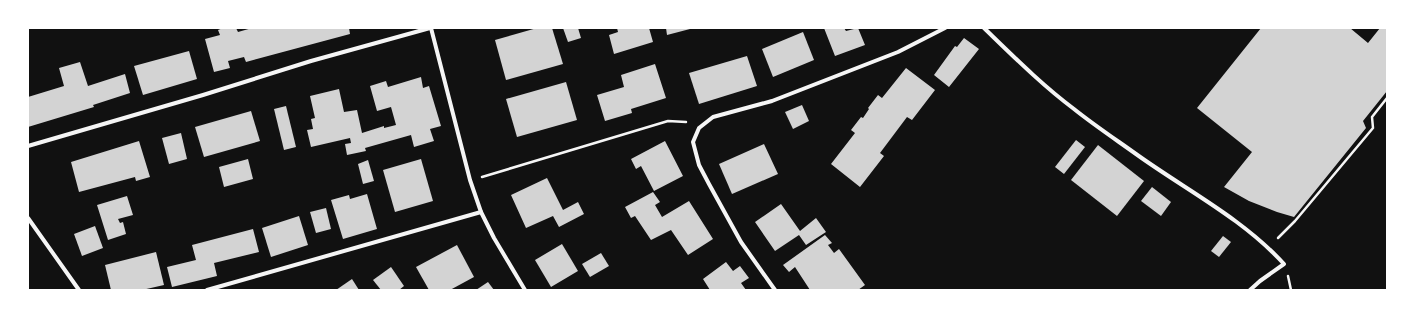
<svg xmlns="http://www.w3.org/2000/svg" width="1415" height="318" font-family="Bitter,serif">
  <rect width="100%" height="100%" fill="#111"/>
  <g fill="#d3d3d3">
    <path d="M223 28H236L238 32 252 28H349L350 34 246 62 244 57 228 61 230 68 214 72 205 39 220 35 218 30Z"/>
    <path d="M537 28H552L563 64 506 80 495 40Z"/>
    <path d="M563 28H578L581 38 568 42Z"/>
    <path d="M617 28H649L653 42 614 54 609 35 618 32Z"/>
    <path d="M666 28H690V29L667 35Z"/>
    <path d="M824 28H844L846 31 858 28 865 45 835 56Z"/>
    <path d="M1261 28H1350L1368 43 1380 28H1387V91L1363 121 1366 128 1294 217 1277 212 1249 201 1224 187 1252 152 1197 108Z"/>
    <path d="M803 32 814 60 773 77 762 49Z"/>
    <path d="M964 38 979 49 949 87 934 75 955 46 957 47Z"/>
    <path d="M189 51 197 79 143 95 134 66Z"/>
    <path d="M747 56 757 86 699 104 689 73Z"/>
    <path d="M80 62 88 86 125 74 130 93 93 105 94 107 28 127V97L64 86 59 68Z"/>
    <path d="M655 64 666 98 631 109 632 113 605 121 597 95 624 87 621 75Z"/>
    <path d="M906 68 935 90 912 120 907 117 880 153 884 156 860 187 831 164 855 133 851 130 861 117 863 118 869 109 868 108 878 95 882 98Z"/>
    <path d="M421 77 423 88 429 86 441 126 430 129 434 141 414 147 411 135 365 148 366 151 347 155 345 144 351 143 350 138 311 147 307 130 313 129 311 119 315 118 310 96 339 89 344 112 357 110 362 133 384 126V128L396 125 391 107 377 111 370 86 386 81 388 87Z"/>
    <path d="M566 82 577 120 517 137 506 99Z"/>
    <path d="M802 105 809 121 793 129 785 112Z"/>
    <path d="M286 106 296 147 284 150 274 109Z"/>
    <path d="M251 111 260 141 204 157 195 127Z"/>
    <path d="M181 133 187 159 169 164 162 138Z"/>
    <path d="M1076 140 1085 147 1064 174 1055 167Z"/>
    <path d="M139 141 150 177 136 181 135 177 79 192 71 162Z"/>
    <path d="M665 141 683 176 654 191 641 166 636 169 631 159Z"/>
    <path d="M764 144 778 174 732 194 719 164Z"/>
    <path d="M1098 145 1144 181 1117 216 1071 180Z"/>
    <path d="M248 159 253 179 224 187 219 167Z"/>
    <path d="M421 159 433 201 395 212 383 170Z"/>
    <path d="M368 160 374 181 363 184 358 164Z"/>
    <path d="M547 178 563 210 578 202 584 214 559 227 553 216 526 228 511 195Z"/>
    <path d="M1152 187 1171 202 1161 216 1141 201Z"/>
    <path d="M653 192 660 202 655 205 662 217 689 201 713 239 688 255 671 230 651 240 635 216 631 218 625 207Z"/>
    <path d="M367 194 377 229 343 239 331 200 349 195 350 199Z"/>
    <path d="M127 196 133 215 118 219 120 223 123 222 126 234 108 240 97 205Z"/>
    <path d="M781 204 800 231 816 218 826 232 806 245 799 235 775 251 755 222Z"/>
    <path d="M326 208 331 229 316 233 310 212Z"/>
    <path d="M299 216 308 245 271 257 262 228Z"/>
    <path d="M95 226 103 248 82 256 74 234Z"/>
    <path d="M253 229 259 252 214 263 217 276 172 287 167 267 196 260 192 245Z"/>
    <path d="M825 235 832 243 828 245 834 253 839 249 865 285 858 290H810L795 267 789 272 783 265Z"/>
    <path d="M1223 236 1231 242 1219 257 1211 251Z"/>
    <path d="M562 244 578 271 551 287 535 260Z"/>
    <path d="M457 245 474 277 450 290H429L416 267Z"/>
    <path d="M156 252 164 285 142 290H111L105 265Z"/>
    <path d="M601 253 609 266 590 277 582 264Z"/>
    <path d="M726 262 733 271 740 266 749 278 741 283 746 290H710L703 279Z"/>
    <path d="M391 267 404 286 399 290H381L373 280Z"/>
    <path d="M352 279 359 290H336Z"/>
    <path d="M488 282 494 290H476Z"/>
  </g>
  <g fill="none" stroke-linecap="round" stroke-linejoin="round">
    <g stroke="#f5f5f5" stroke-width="2.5">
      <path d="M482 177 668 121 686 122"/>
      <path d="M1278 238 1295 221 1373 128 1372 117 1387 98"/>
      <path d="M1288 276 1291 290"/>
    </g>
    <g stroke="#f5f5f5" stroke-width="4">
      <path d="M431 28 470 180 481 212 494 238 525 290"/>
      <path d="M984 28C1013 56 1042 85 1074 109 1094 125 1115 139 1136 154 1186 190 1242 218 1284 264L1260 281 1250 290"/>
      <path d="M28 146 203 95 311 61 430 28"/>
      <path d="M28 218 79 290"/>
      <path d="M207 290 481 212"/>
      <path d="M775 290 741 242 709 184 699 165 693 142 699 128 713 117 772 101 898 52 945 28"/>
    </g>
  </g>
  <rect width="1415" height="318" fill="none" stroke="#ffffff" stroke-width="58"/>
</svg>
